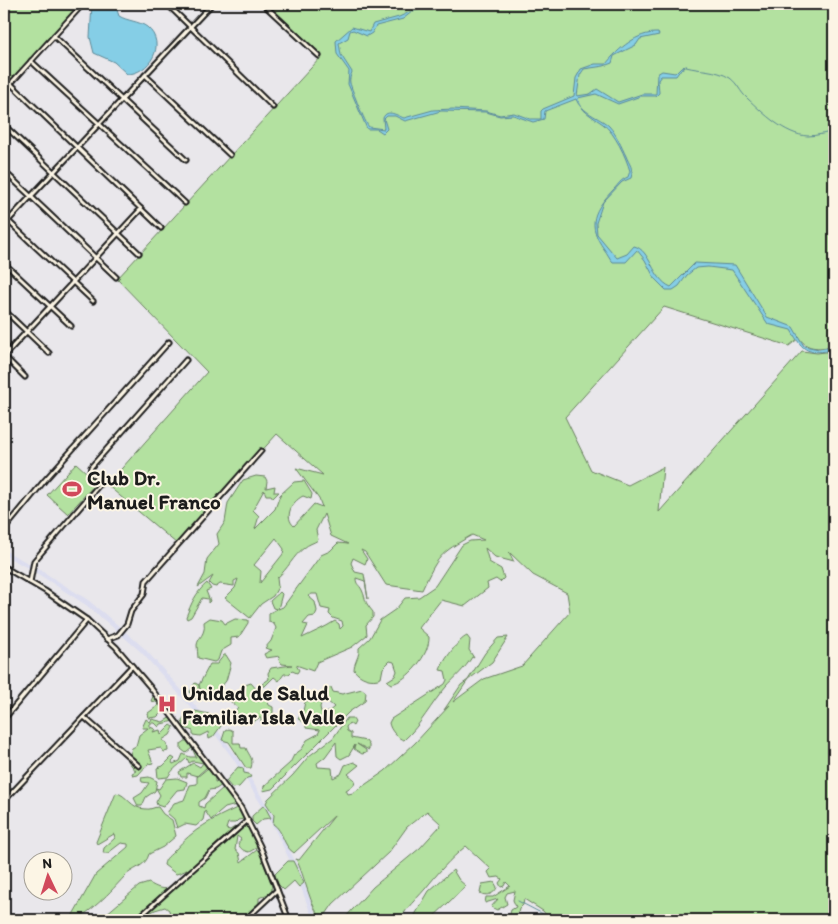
<svg xmlns="http://www.w3.org/2000/svg" width="838" height="924" font-family="Itim,sans-serif">
  <rect width="100%" height="100%" fill="#e9e7eb"/>
  <filter id="ink" filterUnits="userSpaceOnUse"><feTurbulence type="fractalNoise" baseFrequency=".02" numOctaves="2"/><feDisplacementMap in="SourceGraphic" scale="10" xChannelSelector="R" yChannelSelector="G"/><feConvolveMatrix kernelMatrix="1 2 1 2 8 2 1 2 1" color-interpolation-filters="sRGB"/></filter>
  <g filter="url(#ink)">
    <path fill="#dcddef" d="M4 550 37 568 88 600 113 621 144 648 218 731 238 758 271 812 299 869 318 920H313L295 871 267 814 234 760 214 733 141 652 110 625 86 605 35 572 4 555Z"/>
    <g fill="#b3e1a0" stroke="#687e5e" fill-rule="evenodd">
      <path d="M4 4H80L4 90Z"/>
      <path d="M266 4H834V346C821 348 808 351 799 338L789 346 664 307 565 417 591 470 628 485 663 467 659 512 802 351 817 353 834 351V915L827 920H542L547 916 543 911 524 899 523 905 519 909 518 913 509 918 511 910 516 907 513 900 515 891 507 893 505 897 507 904 497 910 491 907 498 899 485 903 486 897H493L510 886 506 882 504 886 501 887 499 883 502 879 499 877 491 878 488 872 491 869 466 846C449 860 438 873 425 889 414 902 409 904 400 920H343L373 887 420 848 440 826 441 824 427 811 407 827 389 852 333 904 322 920C310 907 305 876 296 859L299 860 335 815 294 853C282 845 284 831 273 824L274 815 266 803 268 799 293 775 309 756 333 738 347 718H352L355 722 353 726 349 723 346 727 347 731 351 733V738L366 741 369 745V750L357 744 366 750V753L362 754 354 749 355 745 349 755 341 759 337 756 336 742 325 757 317 763 318 767 332 768 333 778 341 774 345 765 354 762 359 765 348 774 355 780 354 785 346 790 348 794 353 793 385 771 415 743 449 706 444 710 461 685 468 680 485 653 498 638 508 637 492 662 468 680 453 702 484 679 522 666 570 612 567 593 533 575 509 552 514 562 495 557 485 548 489 562 501 569 504 578 500 582 496 579 487 583 488 588 465 606 441 600 419 628 429 637C430 654 408 681 391 684L387 681 395 676 397 671 394 662 390 661 383 668 381 678C372 682 360 678 354 670 354 662 360 656 359 648L370 638 380 620 396 609 405 598 419 597 435 586 462 545 470 541 484 540 472 535C439 554 438 556 422 590L386 585 365 552 361 550 367 559 365 564 353 558 351 563 355 572 364 574 368 599 365 581 356 578C356 585 359 584 362 590 367 601 363 600 373 612V617L366 625 367 635 352 647 317 662 313 671 296 665 299 670 297 673 292 671 289 674H284L279 681 274 677 264 687 262 684 269 679 268 673 271 668 292 665 282 664 279 660 280 656 266 658 264 654 272 650 265 648 271 641 276 628 274 624 269 622V613L277 609 273 608 270 601 280 592 282 594 278 609 283 607 321 555 330 551 338 543 348 544 331 536 324 514 316 530 318 540C314 543 308 544 304 548 293 556 288 569 277 578L278 587 273 596 261 604 250 618 225 598 235 588 238 579 234 581V586L220 584 216 587 212 586 209 583 213 576 198 587 205 574 207 559 219 544 217 534 225 522 228 503 243 480 256 476 265 477 267 481 266 488 275 486 274 492H279L273 498 271 495H266L264 490 253 510 259 516 255 529 275 509 280 495 294 482 304 481 312 494 311 499 303 496C291 502 284 517 294 526L314 504 322 507 319 499 296 468 323 475 277 434 177 544 107 485 207 372 117 279 322 56ZM276 538 284 549 283 554 260 583 261 571 254 565ZM312 594H317L321 608 330 610 329 614 333 618 342 621 343 626 340 629 339 624 335 621C324 628 314 632 302 638L308 625 303 624 309 617 315 616 317 611 315 602 308 596Z"/>
      <path d="M76 463 97 482 68 514 47 495Z"/>
      <path d="M207 583 211 589 206 591 210 601 208 603V599L202 598 191 617 187 619 186 617C191 604 196 592 207 583Z"/>
      <path d="M210 618 222 620 225 624 235 619 248 620V623L239 637 231 638V645L221 651 218 660 214 662 198 658C198 654 197 649 197 645 198 637 206 635 204 622Z"/>
      <path d="M467 636 470 640 469 650 474 658 472 657C465 669 455 677 446 687 431 704 421 725 404 740 398 739 390 730 389 723L391 719 445 684 447 680 445 671 440 670C443 661 459 639 467 636Z"/>
      <path d="M224 655H226L231 663 226 681 220 688 210 694 201 692 199 685V692L205 697 203 699 194 698 190 692 195 683 199 685 210 664H217Z"/>
      <path d="M251 683 258 691 265 694 269 705 273 707V716L266 722H261V718H259L253 722 239 723 237 722 239 715 234 713 238 708 231 702 239 696 242 686Z"/>
      <path d="M331 687 333 692 342 694 362 689 366 692 365 701 349 712 272 789 263 791 264 786 290 763 294 755 302 749 307 740 318 734 320 730 306 728V723L298 719 303 711 305 702 318 695 323 698 320 707 321 712 327 713 334 707 325 699V694Z"/>
      <path d="M154 694 165 709 157 717 149 718 148 713 159 705 156 702 151 701Z"/>
      <path d="M195 711 209 714 212 721H222L221 726 213 737 209 739 208 732 200 736 193 735V731L185 728 182 721 184 717 193 715Z"/>
      <path d="M171 717 174 721 161 724 159 727 155 723H150V727L155 729 153 732 160 730 161 735 171 725 174 727 170 735 162 740 167 743 168 751 164 752 161 748 148 750 153 763 148 764 138 775 133 776 132 773 136 771 128 761 132 748 136 746 139 735 148 728H142L146 719 150 722 152 719 163 722Z"/>
      <path d="M229 729 233 731V743H240L241 748H246C249 756 254 758 251 768H246L229 742 222 740 225 731Z"/>
      <path d="M187 740 193 744 207 767 197 776 187 773V777H181L179 772 193 763 200 767 203 763 193 761 189 763 187 758C181 764 172 769 168 777L158 778 157 768 163 766 172 757 175 759 172 762 173 764 180 761 183 754 190 757H196L192 748 186 753 181 749V744Z"/>
      <path d="M238 767 243 768 244 773 249 774 251 777 247 778 239 787 232 788 226 781Z"/>
      <path d="M208 768 215 774V782L220 781 222 785 216 789 209 790 205 798 199 802V806L204 808 205 804 223 788 225 791 228 790 233 798 232 800 237 802 236 805 225 808 211 820 205 811 203 820 196 826 185 824 177 828 174 819 167 813 174 803 184 800 190 785 197 784V777Z"/>
      <path d="M149 777 157 781 155 791 146 797 142 806H138L134 798 142 793 149 783 142 782 141 778Z"/>
      <path d="M177 778 187 782 185 789 177 790 163 807 157 805 156 802 160 795 156 788 159 789 166 779Z"/>
      <path d="M116 793C127 794 130 809 146 809 150 810 154 807 158 807L163 814 172 820 176 836 163 847 149 854C146 867 132 868 124 877 114 888 85 920 70 920L96 874 128 847V844L121 843 108 853H103L104 848 115 838 114 834 97 844 96 842Z"/>
      <path d="M264 805 271 818 263 819 256 825 252 821V816Z"/>
      <path d="M237 808 244 814V819L238 820 235 823H228L226 829 230 830 243 822 238 831 246 824 252 832 256 833 258 847 249 852C243 851 241 849 238 844L241 839 237 836 235 850 239 853 241 862 257 850 261 852C262 866 273 879 272 892L259 898V903L242 919 171 920 169 910 165 907 155 910 137 920H99L139 886 149 883C156 887 163 891 171 887 182 883 229 843 232 833 211 842 200 869 176 874L164 865C165 857 170 856 175 850 192 830 214 818 237 808Z"/>
      <path d="M288 861H293L304 883 299 887 294 881 284 890 277 883 275 874Z"/>
      <path d="M453 870 459 880 466 886 430 920H412L429 891Z"/>
      <path d="M494 882 497 887C495 894 486 897 480 893L482 884Z"/>
    </g>
    <g fill="#85cee6" stroke="#5b8795">
      <path d="M92 4H115L119 16C127 21 139 21 147 27 168 44 149 74 127 74L114 62 94 53 90 37Z"/>
      <path d="M427 4H447L413 11 403 19 376 26 372 33 367 36 353 30 350 31 348 38 339 43 341 55 352 72C351 75 349 79 350 83 352 90 365 123 369 127L384 129 383 118C387 108 398 116 404 118L433 110 453 109 486 111 500 115 514 113 530 119H541V111L543 109 574 96 576 78 581 69 595 64H606C618 49 637 32 658 33L659 35 640 39 636 45 614 56 612 63 604 66 584 69 580 75 577 96 590 94 597 89 618 102 642 94H656L657 74 662 71 675 73 681 67 687 66 681 69 676 76H661L658 80 659 93 656 96H641L618 104 596 94 578 98C580 113 600 117 609 126 617 135 621 146 626 156 629 164 634 168 631 178L622 182 603 202 596 223 597 234 617 258 627 254 634 246C651 250 652 279 671 287L695 263 735 265 767 317 793 327 804 346 819 349 834 347V350C808 354 804 353 791 330L768 324 732 270 708 267 696 268 687 275 679 286 673 290H666L655 279 645 260 637 250 626 262H613C609 258 608 254 604 249 586 224 594 210 614 189 619 184 620 180 628 177L630 171C626 157 615 133 603 124 593 117 580 110 576 99L545 111 544 119 533 122 513 115 500 116 486 112 441 111 405 121 395 116H387L384 119 387 129 383 133 377 129H367L348 84 349 71 337 54 336 41 352 27 369 32 373 24 399 17Z"/>
    </g>
    <g fill="none" stroke-linecap="round" stroke-linejoin="round">
      <g stroke="#5b8795" stroke-width="1">
        <path d="M686 67C701 71 715 69 730 78 738 84 740 92 747 98 763 113 785 135 808 136 816 136 826 133 834 131"/>
        <path d="M518 901 543 914 548 920"/>
      </g>
      <g stroke="#1c1c1c" stroke-width="7">
        <g id="minor">
          <path d="M167 4 273 107"/>
          <path d="M263 4 319 56"/>
          <path d="M54 36 186 160"/>
          <path d="M31 61 185 203"/>
          <path d="M145 75 230 155"/>
          <path d="M11 84 161 228"/>
          <path d="M4 91 83 4"/>
          <path d="M4 125 139 253"/>
          <path d="M4 171 116 277"/>
          <path d="M4 217 93 301"/>
          <path d="M4 225 212 4"/>
          <path d="M4 263 71 326"/>
          <path d="M4 310 49 353"/>
          <path d="M4 356 141 209"/>
          <path d="M4 356 25 377"/>
          <path d="M4 530 45 480 169 342"/>
          <path d="M4 567 45 591 87 620 116 647 150 687 241 808 260 846 289 920"/>
          <path d="M30 582 34 561 99 485 100 481 90 472 91 467 186 360"/>
          <path d="M107 639 118 635 127 624 131 611 144 594 146 581 261 451"/>
          <path d="M84 717 139 766"/>
          <path d="M4 719 87 620"/>
          <path d="M4 801 132 666"/>
          <path d="M136 920 248 820"/>
          <path d="M245 920 277 890"/>
        </g>
      </g>
      <use href="#minor" stroke="#fcf5e5" stroke-width="3"/>
    </g>
  </g>
  <defs>
    <g id="stadium-bare" transform="scale(1.5)"><path d="M0-5a6.5 5 0 1 0 0 10a6.5 5 0 1 0 0-10ZM-3.5-1.8h7v3.6h-7Z" fill="#d1495b" stroke="#fcf5e5" stroke-width="2.5" paint-order="stroke"/></g>
    <g id="hospital-bare" transform="scale(1.5)"><path d="M-5-5h3v3.5h4V-5h3V5h-3V1.5h-4V5h-3Z" fill="#d1495b" stroke="#fcf5e5" stroke-width="2.5" paint-order="stroke"/></g>
  </defs>
  <g fill-rule="evenodd">
    <use href="#stadium-bare" x="72" y="489"/>
    <use href="#hospital-bare" x="167" y="704"/>
  </g>
  <g text-anchor="middle" dominant-baseline="central" stroke-width="4" stroke-linejoin="round" paint-order="stroke">
    <g font-size="21" font-weight="bold" fill="#1c1c1c" stroke="#fcf5e5" text-anchor="start">
      <text x="87" y="477">Club Dr.<tspan x="87" dy="24">Manuel Franco</tspan></text>
      <text x="182" y="692">Unidad de Salud<tspan x="182" dy="24">Familiar Isla Valle</tspan></text>
    </g>
  </g>
  <rect width="838" height="924" fill="none" stroke="#fcf5e5" stroke-width="20"/>
  <rect x="10" y="10" width="818" height="904" fill="none" stroke="#1c1c1c" stroke-width="2" filter="url(#ink)"/>
  <g transform="translate(48 876) rotate(356)"><circle r="24" fill="#fcf5e5" stroke="#a29e95"/>
  <path d="M0-4L9 19L0 12L-9 19Z" fill="#d1495b"/>
  <text y="-8" font-size="14" font-weight="bold" text-anchor="middle" fill="#1c1c1c">N</text>
  </g>
</svg>
